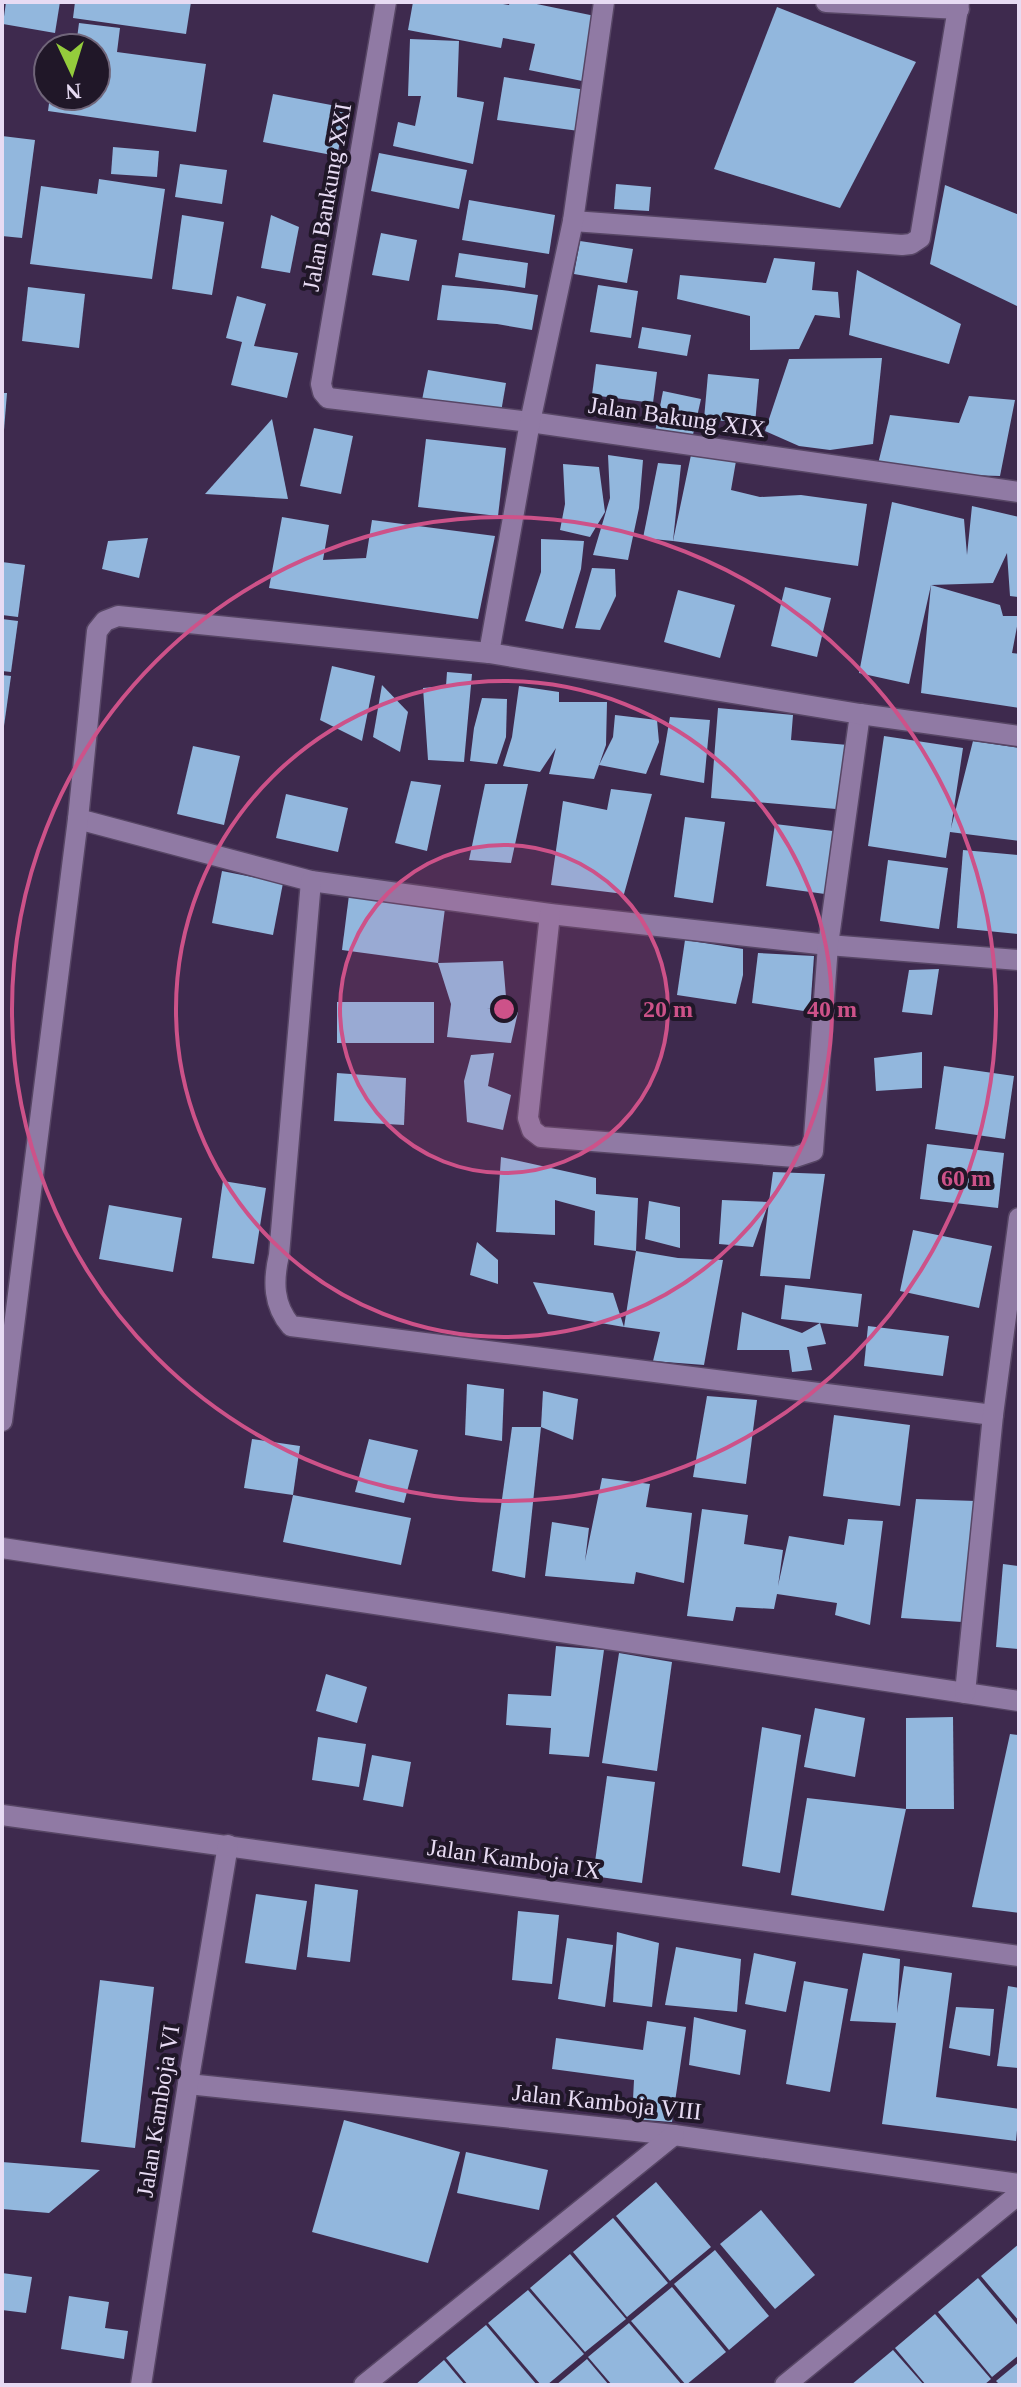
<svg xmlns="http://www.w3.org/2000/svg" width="1021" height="2387" font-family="Georgia,serif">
  <rect width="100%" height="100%" fill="#3e2a4e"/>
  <g fill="#92b7dd">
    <path d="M6 2H60L55 33 3 24Z"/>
    <path d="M75 2H191L186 34 73 18Z"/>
    <path d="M413 2H491L509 5 510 2H527L595 16 582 81 529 70 535 44 503 38 501 48 408 30Z"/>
    <path d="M777 7 916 62 840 208 714 169Z"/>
    <path d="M79 23 120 28 117 52 206 64 196 132 48 111 50 96H96V48H57L58 43 76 46Z"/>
    <path d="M410 39 459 41 457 97 484 102 473 164 393 146 398 122 415 126 421 96H408Z"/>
    <path d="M504 77 586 90 579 131 497 120Z"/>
    <path d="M273 94 347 108 337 156 263 142Z"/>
    <path d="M2 136 35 140 22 238 2 236Z"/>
    <path d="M113 147 159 151 157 177 111 174Z"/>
    <path d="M379 153 467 170 459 209 371 191Z"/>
    <path d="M180 164 227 170 222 204 175 197Z"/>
    <path d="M99 179 165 189 152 279 30 264 41 186 97 194Z"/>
    <path d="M616 184 651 187 649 211 614 209Z"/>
    <path d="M945 185 1019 215V307L930 264Z"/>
    <path d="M469 200 555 215 549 254 462 240Z"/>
    <path d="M182 215 224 222 212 295 172 289Z"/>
    <path d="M271 215 299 227 290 273 261 268Z"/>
    <path d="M381 233 417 240 409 281 372 275Z"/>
    <path d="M580 241 633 249 627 283 574 274Z"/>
    <path d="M459 253 528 263 525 288 455 277Z"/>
    <path d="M774 258 815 262 812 290 838 292 840 318 815 315 799 349 750 350V316L677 299 680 275 766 283Z"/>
    <path d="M857 270 961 324 949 364 849 335Z"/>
    <path d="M442 285 502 290 538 295 532 330 497 324 437 320Z"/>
    <path d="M598 285 638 291 631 338 590 332Z"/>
    <path d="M28 287 85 294 79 348 22 341Z"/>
    <path d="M237 296 266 304 254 346 298 353 287 398 231 385 242 342 226 338Z"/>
    <path d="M642 327 691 335 687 356 638 348Z"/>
    <path d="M882 358 873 444 830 450 799 446 765 431 789 359Z"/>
    <path d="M596 364 657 372 653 403 592 395Z"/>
    <path d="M428 370 506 383 501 412 422 400Z"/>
    <path d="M708 374 759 379 755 424 704 419Z"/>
    <path d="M663 391 701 399 692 439 655 432Z"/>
    <path d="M2 393H7L4 430H2Z"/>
    <path d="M969 396 1015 400 1000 476 876 472 890 415 959 423Z"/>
    <path d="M272 419 288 499 205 494Z"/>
    <path d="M314 428 353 436 341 494 300 486Z"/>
    <path d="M426 439 506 448 498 516 418 507Z"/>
    <path d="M608 455 643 460 639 508 628 560 593 555 610 498Z"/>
    <path d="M691 455 736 461 731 490 760 497 801 495 867 504 858 566 673 541Z"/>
    <path d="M658 463 681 465 673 541 643 538Z"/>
    <path d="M563 464 599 467 605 512 590 537 560 530 565 504Z"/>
    <path d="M892 502 964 519 967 555 972 506 1019 517V597L1010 596 1007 553 993 583 931 585 1000 605 1003 616H1019L1012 653 1019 654V708L921 693 931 585 909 684 859 673Z"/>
    <path d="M282 517 329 525 323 560 366 558 372 520 495 536 478 619 269 588Z"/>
    <path d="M148 538 139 578 102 569 108 541Z"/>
    <path d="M541 539 584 541 581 569 563 629 525 621 541 572Z"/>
    <path d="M2 562 25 565 18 617 2 615Z"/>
    <path d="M592 568 615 569 616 596 600 630 575 628Z"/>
    <path d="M785 587 831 598 817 657 771 646Z"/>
    <path d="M678 590 735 605 720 658 664 642Z"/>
    <path d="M2 619 18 621 11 672 2 671Z"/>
    <path d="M332 666 375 676 362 741 320 720Z"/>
    <path d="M447 672 472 674 464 762 428 760 423 688 446 686Z"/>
    <path d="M2 675 11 676 4 726H2Z"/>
    <path d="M382 685 408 712 400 752 373 737Z"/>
    <path d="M519 686 559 692V702H607L606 745 599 765 613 737 615 715 657 720 659 742 646 774 599 765 594 779 549 774 556 748 540 772 503 766 512 737Z"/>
    <path d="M482 698 507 699 506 737 497 764 470 761 474 728Z"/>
    <path d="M718 708 793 715 791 740 848 745 836 809 711 798Z"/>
    <path d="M670 717 710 720 704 783 660 775Z"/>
    <path d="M884 736 963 748 951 828 973 741 1019 748V841L950 832 946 858 868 846Z"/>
    <path d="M193 746 240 756 224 825 177 814Z"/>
    <path d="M411 781 441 785 427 851 395 843Z"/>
    <path d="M485 784H528L511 863 469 860Z"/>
    <path d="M611 789 652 794 624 894 551 885 563 801 607 810Z"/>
    <path d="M286 794 348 808 338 852 276 838Z"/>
    <path d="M685 817 725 822 713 903 674 897Z"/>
    <path d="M775 824 833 831 825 894 766 886Z"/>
    <path d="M963 850 1019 855V934L957 928Z"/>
    <path d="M888 860 948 868 939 929 880 921Z"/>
    <path d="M222 871 283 883 273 935 212 923Z"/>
    <path d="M349 895 445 908 438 963 342 950Z"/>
    <path d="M685 940 743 949V975L736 1004 677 995Z"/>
    <path d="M758 953 814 956 810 1012 752 1003Z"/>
    <path d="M503 961 507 1009 487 1008 518 1012 511 1043 447 1037 451 1004 438 963Z"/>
    <path d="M939 969 932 1015 902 1012 909 970Z"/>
    <rect x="337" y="1002" width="97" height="41"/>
    <path d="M922 1052V1088L876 1091 874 1058Z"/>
    <path d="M494 1053 488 1086 511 1095 503 1130 467 1122 464 1081 471 1055Z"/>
    <path d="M944 1066 1014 1076 1005 1139 935 1129Z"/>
    <path d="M337 1073 406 1078 404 1125 334 1121Z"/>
    <path d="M927 1144 1004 1153 998 1208 920 1199Z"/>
    <path d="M501 1157 596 1178V1194L638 1198 636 1251 594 1245 595 1211 555 1200V1235L496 1232Z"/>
    <path d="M773 1172 825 1174 810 1279 760 1276 769 1202 753 1247 719 1244 722 1200 769 1202Z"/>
    <path d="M223 1181 266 1188 254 1264 212 1258Z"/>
    <path d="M649 1201 680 1207V1248L645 1239Z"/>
    <path d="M109 1205 182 1218 173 1272 99 1259Z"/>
    <path d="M913 1230 992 1246 979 1308 900 1291Z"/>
    <path d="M477 1242 498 1260V1284L470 1275Z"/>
    <path d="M636 1251 678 1258 723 1260 704 1365 653 1361 660 1332 624 1327Z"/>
    <path d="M533 1282 613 1293 624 1327 548 1314Z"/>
    <path d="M785 1285 862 1294 858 1327 820 1323 826 1344 807 1347 812 1370 792 1372 789 1350H737L742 1312 802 1333 820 1323 781 1319Z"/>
    <path d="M868 1326 949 1336 943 1376 864 1366Z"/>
    <path d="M467 1384 504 1389 502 1441 465 1435Z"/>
    <path d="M543 1391 578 1399 573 1440 541 1427Z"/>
    <path d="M707 1396 757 1400 746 1484 693 1477Z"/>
    <path d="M834 1415 910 1425 900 1506 823 1496Z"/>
    <path d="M512 1427H541L525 1578 492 1571Z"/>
    <path d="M252 1439 300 1446 293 1495 244 1488Z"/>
    <path d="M369 1439 418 1450 404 1503 355 1492Z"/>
    <path d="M602 1478 650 1484 646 1507 692 1513 684 1583 636 1572 634 1584 545 1576 552 1522 589 1528 585 1561Z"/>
    <path d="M293 1495 411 1518 401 1565 283 1542Z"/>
    <path d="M916 1499 976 1501 962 1622 901 1618Z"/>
    <path d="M702 1509 748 1515 744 1544 783 1550 778 1586 789 1536 844 1545 848 1519 883 1521 870 1625 835 1615 837 1603 777 1594 774 1609 736 1607 733 1621 687 1616Z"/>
    <path d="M1003 1564 1019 1566V1649L996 1647Z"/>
    <path d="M556 1646 604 1650 589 1757 549 1754 551 1728 506 1725 508 1694 551 1696Z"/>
    <path d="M619 1653 672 1662 657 1771 602 1763Z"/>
    <path d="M326 1674 367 1687 357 1723 316 1711Z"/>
    <path d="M815 1708 865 1718 855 1777 804 1767Z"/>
    <path d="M953 1717 954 1809H906V1718Z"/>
    <path d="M762 1727 801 1735 780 1873 742 1866Z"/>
    <path d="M1010 1734 1019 1735V1913L972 1907Z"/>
    <path d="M318 1737 366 1744 359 1787 312 1780Z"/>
    <path d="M372 1755 411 1762 403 1807 363 1800Z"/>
    <path d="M607 1776 655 1782 642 1883 593 1876Z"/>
    <path d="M807 1798 906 1809 884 1911 791 1895Z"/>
    <path d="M315 1884 358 1890 350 1962 307 1957Z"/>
    <path d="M256 1894 307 1901 296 1970 245 1963Z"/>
    <path d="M518 1911 559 1915 552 1984 512 1980Z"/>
    <path d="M617 1932 659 1943 652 2007 613 2002Z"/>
    <path d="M567 1938 613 1945 605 2007 558 1999Z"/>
    <path d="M676 1947 741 1959 737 2012 665 2005Z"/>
    <path d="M754 1953 796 1962 786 2012 745 2004Z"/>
    <path d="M863 1953 900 1959 897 2013 904 1966 952 1973 936 2097 1019 2109 1016 2141 882 2124 896 2023 850 2021Z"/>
    <path d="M100 1980 154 1987 135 2148 81 2142Z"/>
    <path d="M804 1981 848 1989 830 2092 786 2084Z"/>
    <path d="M1008 1986 1019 1988V2068L997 2066Z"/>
    <path d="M956 2007 994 2009 990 2056 949 2048Z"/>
    <path d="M694 2017 746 2030 740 2075 689 2065Z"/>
    <path d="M647 2021 686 2027 672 2122 632 2119 634 2080 552 2069 556 2038 643 2050Z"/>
    <path d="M344 2120 460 2152 428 2263 312 2232Z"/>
    <path d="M466 2152 548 2170 539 2210 457 2193Z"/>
    <path d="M2 2162 100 2170 49 2213 2 2209Z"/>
    <path d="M656 2182 711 2247 670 2281 616 2216Z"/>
    <path d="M761 2210 815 2275 775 2309 720 2244Z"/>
    <path d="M613 2218 668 2283 627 2317 573 2252Z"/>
    <path d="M1019 2244V2321L981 2276Z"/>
    <path d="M715 2250 769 2316 729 2350 674 2284Z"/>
    <path d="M570 2254 626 2319 585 2352 530 2288Z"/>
    <path d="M2 2273 32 2277 26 2313 2 2310Z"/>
    <path d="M978 2278 1019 2327V2355L992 2377 938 2312Z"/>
    <path d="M672 2287 726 2352 686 2385 631 2321Z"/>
    <path d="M528 2290 584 2354 547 2385H541L488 2323Z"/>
    <path d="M69 2296 109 2302 105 2328 128 2331 124 2359 61 2349Z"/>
    <path d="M935 2314 991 2379 984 2385H926L895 2348Z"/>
    <path d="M629 2323 682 2385H612L588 2357Z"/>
    <path d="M486 2325 537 2385H468L446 2358Z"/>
    <path d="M893 2350 924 2385H851Z"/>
    <path d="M587 2359 609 2385H556Z"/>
    <path d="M444 2360 465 2385H415Z"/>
    <path d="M1019 2362V2385H1000L996 2381Z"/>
  </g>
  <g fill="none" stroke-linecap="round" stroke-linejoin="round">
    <g stroke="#574665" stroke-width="23">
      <g id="minor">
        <path d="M386 2 321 384 323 392 328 398 530 422 1019 492"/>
        <path d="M826 2 959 9"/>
        <path d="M573 221 902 245 911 244 920 238 959 2"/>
        <path d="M489 653 530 422 573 221 604 2"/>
        <path d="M78 819 311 881 550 914 828 945 1019 960"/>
        <path d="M311 881 279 1255C273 1281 273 1305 291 1326L993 1415"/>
        <path d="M550 914 528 1118 532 1130 541 1137 795 1157 813 1151 828 945 860 714"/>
        <path d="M2 1421 78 819 97 631 105 621 118 616 489 653 860 714 1019 736"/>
        <path d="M2 1548 1019 1701"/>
        <path d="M965 1693 993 1415 1019 1218"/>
        <path d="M2 1815 1019 1956"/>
        <path d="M188 2084 674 2135 1019 2184"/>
        <path d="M141 2385 188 2084 228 1845"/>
        <path d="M364 2385 674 2135"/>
        <path d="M785 2385 1019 2194"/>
      </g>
    </g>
    <use href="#minor" stroke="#907aa4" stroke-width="20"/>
  </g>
  <circle cx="504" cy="1009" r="164" fill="#cd5289" fill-opacity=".12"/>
  <g fill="none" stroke="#cd5289" stroke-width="4">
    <circle cx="504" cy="1009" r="164"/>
    <circle cx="504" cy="1009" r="328"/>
    <circle cx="504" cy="1009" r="492"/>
  </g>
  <g text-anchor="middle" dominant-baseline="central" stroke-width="8" stroke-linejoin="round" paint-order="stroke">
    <g font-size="24" fill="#e7dbf3" stroke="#201728">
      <text transform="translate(327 197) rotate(-80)">Jalan Bankung XXI</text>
      <text transform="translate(677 417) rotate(8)">Jalan Bakung XIX</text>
      <text transform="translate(514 1859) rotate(8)">Jalan Kamboja IX</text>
      <text transform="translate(607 2102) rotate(6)">Jalan Kamboja VIII</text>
      <text transform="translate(158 2111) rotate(-81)">Jalan Kamboja VI</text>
    </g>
  </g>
  <circle cx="504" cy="1009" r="12" fill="#cd5289" stroke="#201728" stroke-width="4"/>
  <g font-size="24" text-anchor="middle" font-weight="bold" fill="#cd5289" stroke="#201728" stroke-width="8" stroke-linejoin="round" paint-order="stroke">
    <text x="668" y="1017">20 m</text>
    <text x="832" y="1017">40 m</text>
    <text x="966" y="1186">60 m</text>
  </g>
  <rect width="1021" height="2387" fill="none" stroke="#e7dbf3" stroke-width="8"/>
  <g transform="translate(72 72) rotate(176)"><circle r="38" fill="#201728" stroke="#706579" stroke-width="2"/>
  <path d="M0-6L14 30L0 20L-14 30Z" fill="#94cc3c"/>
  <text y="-12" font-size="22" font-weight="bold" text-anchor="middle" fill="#e7dbf3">N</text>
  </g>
</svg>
